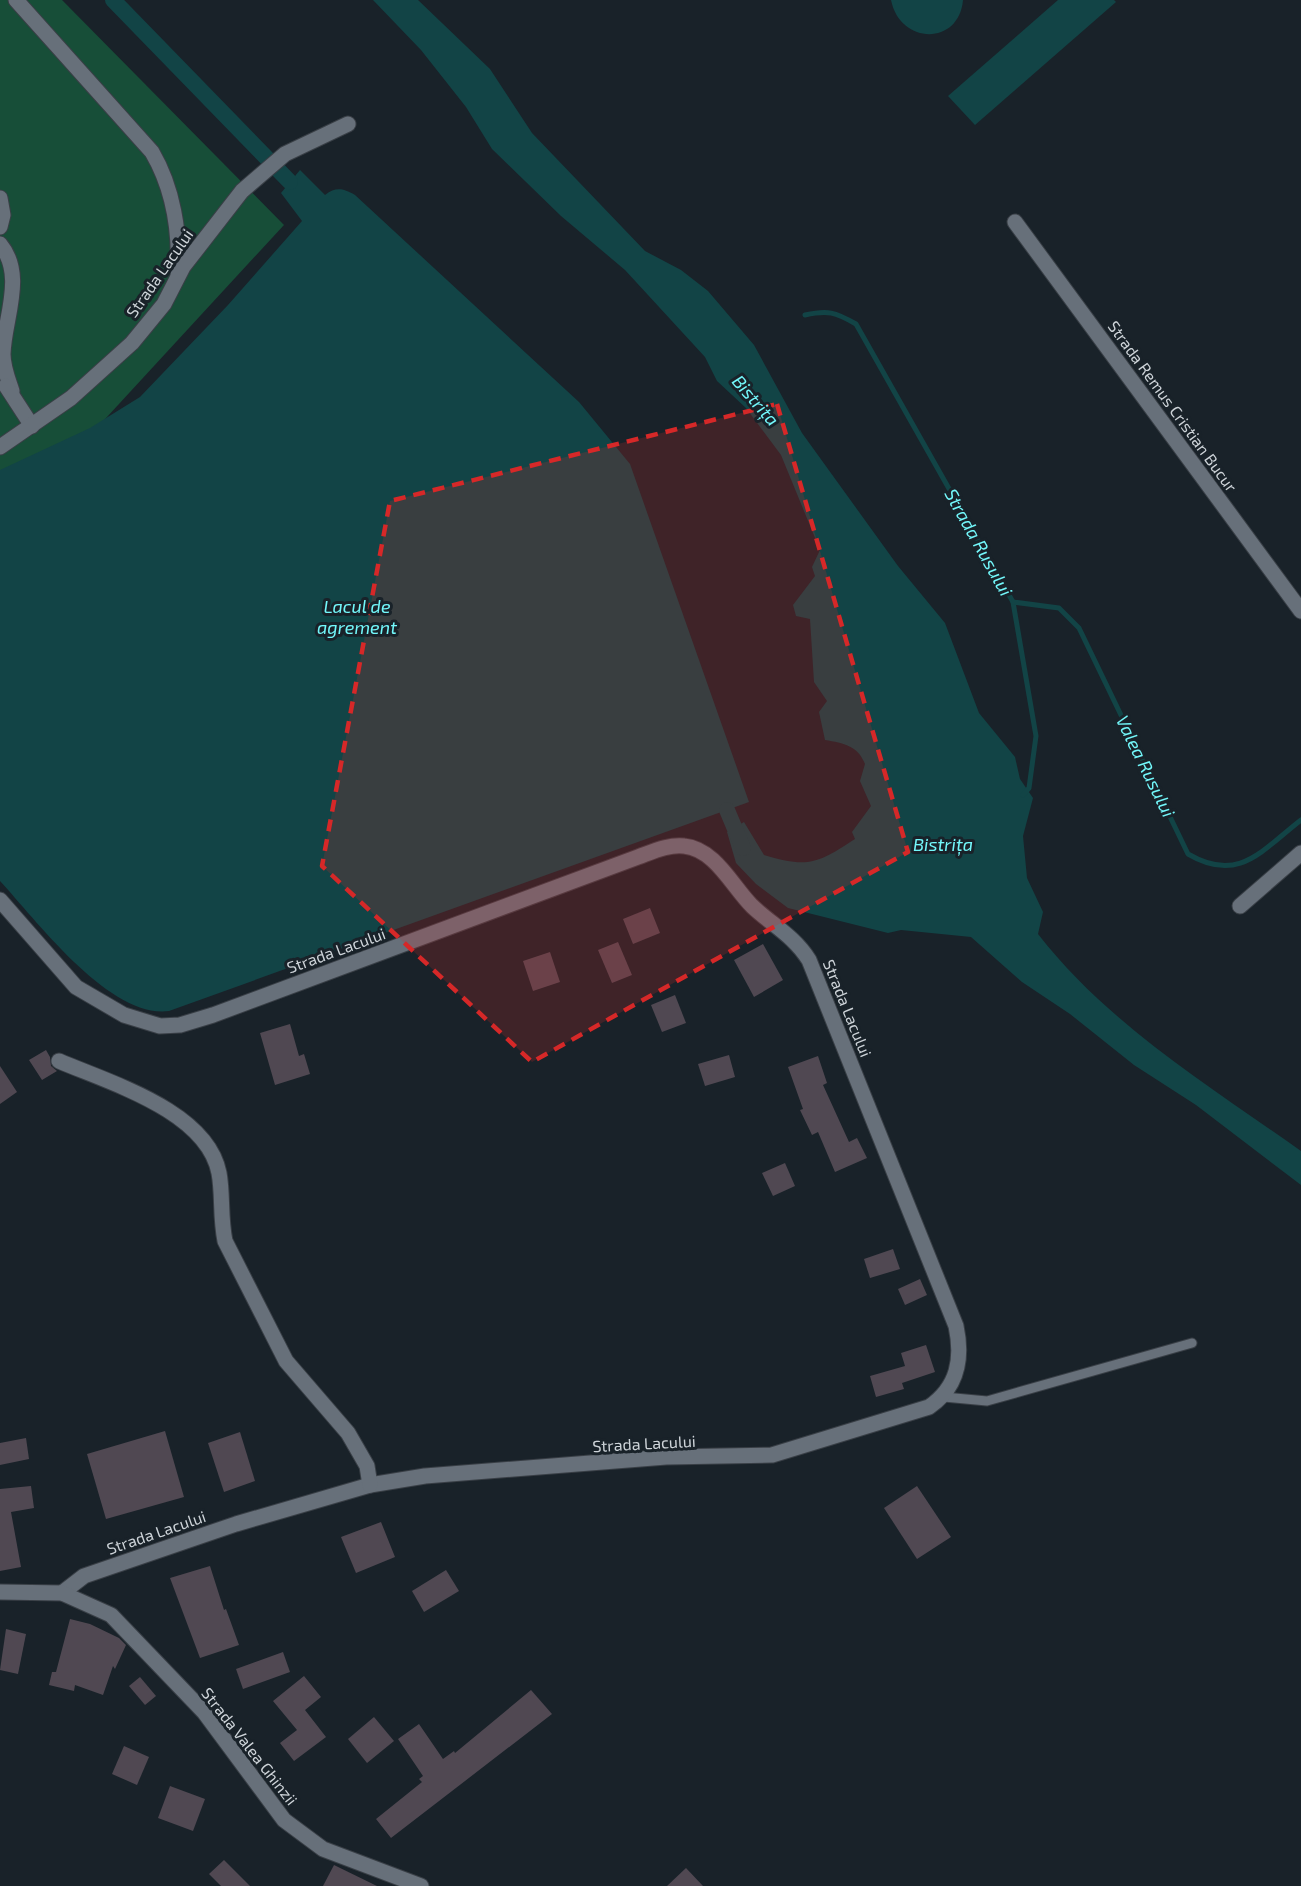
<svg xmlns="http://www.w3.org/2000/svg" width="1301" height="1886" font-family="'Exo 2',sans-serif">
  <rect width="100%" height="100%" fill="#192229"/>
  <path fill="#174e38" d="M0 0H62L284 225 95 430 0 476Z"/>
  <g fill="#124446">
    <path d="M373 0H418L490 69 532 133 645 251 681 270 708 291 754 345 802 433 898 566 945 623 979 713 1015 757 1020 779 1033 798 1023 836 1027 878 1043 912 1038 934C1108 1024 1208 1085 1301 1151V1185L1196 1105 1134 1065 1070 1014 1022 982 971 937 901 930 888 933 788 908 756 884 736 863 727 832 744 822 764 855C808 868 817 864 855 839L852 832 871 806 860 781 865 764C858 746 844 743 825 740L819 712 827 701 814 682 810 619 796 616 793 605 815 576 812 567 820 550 781 455 746 408 717 381 705 357 625 270 561 216 492 149 466 107 421 50Z"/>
    <path d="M891 0H963C959 46 900 45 891 0Z"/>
    <path d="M1058 0H1114L1116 2 975 125 948 96Z"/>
    <path d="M300 170 325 195C336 187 342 188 355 195L579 402 630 464 749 802 169 1011C110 1019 37 921 0 881V470L90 428 140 397 228 305 302 221 281 193Z"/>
  </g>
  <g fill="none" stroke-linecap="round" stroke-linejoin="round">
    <g stroke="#124446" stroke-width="5">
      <path d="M805 315C828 310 835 312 856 324L1013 602 1036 736 1029 788 1023 795"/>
      <path d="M1013 602 1059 608 1079 628 1188 854C1239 884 1262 850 1301 820"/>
    </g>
    <g stroke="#124446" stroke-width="16">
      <path d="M113 0 290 182"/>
      <path d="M727 810 743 848"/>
    </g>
  </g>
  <g fill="#504852">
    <path d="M650 908 660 933 633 944 623 919Z"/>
    <path d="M618 942 632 975 612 983 598 950Z"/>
    <path d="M763 944 783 980 754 997 734 960Z"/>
    <path d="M550 952 560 982 533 991 523 961Z"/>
    <path d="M675 995 686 1023 662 1032 651 1005Z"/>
    <path d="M290 1024 299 1056 304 1054 310 1074 275 1085 260 1033Z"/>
    <path d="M46 1050 50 1057 51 1066 57 1071 42 1080 29 1060Z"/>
    <path d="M729 1055 735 1077 705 1086 698 1064Z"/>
    <path d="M818 1056 827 1083 823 1085 849 1142 857 1138 867 1158 835 1172 818 1132 812 1135 800 1110 803 1109 788 1067Z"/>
    <path d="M0 1066 17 1092 0 1104Z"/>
    <path d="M785 1163 795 1186 773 1196 762 1173Z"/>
    <path d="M893 1249 900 1269 870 1278 864 1259Z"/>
    <path d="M920 1279 927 1295 905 1305 898 1289Z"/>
    <path d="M926 1345 935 1372 902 1383 904 1389 876 1397 870 1376 905 1366 901 1353Z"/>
    <path d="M165 1431 184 1497 106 1519 87 1454Z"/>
    <path d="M240 1432 255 1481 224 1492 208 1443Z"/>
    <path d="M26 1438 29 1459 0 1465V1443Z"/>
    <path d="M31 1486 34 1508 11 1512 21 1567 0 1571V1489Z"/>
    <path d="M917 1486 951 1537 917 1559 884 1508Z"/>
    <path d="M381 1522 395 1557 356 1573 341 1537Z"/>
    <path d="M210 1566 224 1610 226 1609 239 1645 200 1658 170 1578Z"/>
    <path d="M446 1570 459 1591 424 1612 412 1591Z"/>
    <path d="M70 1619 90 1624 119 1638 126 1645 115 1669 113 1666 103 1695 75 1685 74 1691 49 1685 52 1672H56Z"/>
    <path d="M6 1629 26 1634 18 1674 0 1670Z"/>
    <path d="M283 1652 290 1672 243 1689 236 1669Z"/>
    <path d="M304 1676 321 1697 305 1710 326 1737 294 1761 280 1743 297 1730 273 1701Z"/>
    <path d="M140 1677 156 1696 145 1705 129 1686Z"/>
    <path d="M531 1690 552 1714 391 1838 376 1819 422 1782 419 1779 423 1776 398 1739 419 1724 443 1759 454 1751 455 1753Z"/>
    <path d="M374 1717 394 1741 367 1763 348 1739Z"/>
    <path d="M124 1746 149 1757 137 1785 112 1774Z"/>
    <path d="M170 1786 205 1799 193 1831 158 1818Z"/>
    <path d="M224 1860 250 1886H221L209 1874Z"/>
    <path d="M334 1865 377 1886H323Z"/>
    <path d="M686 1868 703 1886H667Z"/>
  </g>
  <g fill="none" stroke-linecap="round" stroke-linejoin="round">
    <g stroke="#393f46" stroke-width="11">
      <path id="lane" d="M944 1397 987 1401 1192 1343"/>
    </g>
    <g stroke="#393f46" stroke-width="17">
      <g id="street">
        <path d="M16 0 152 152C173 188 180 232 178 273"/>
        <path d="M0 198 3 215 0 227"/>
        <path d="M1015 222 1301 611"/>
        <path d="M0 244C26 275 4 319 3 354 3 367 8 379 12 391"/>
        <path d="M6 386 32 426"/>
        <path d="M0 447 71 398 132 343 164 304 183 267 242 191 285 154 348 124"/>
        <path d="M0 900 76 987 124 1015 160 1026 180 1025 213 1015 638 857C652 852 669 844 684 846 715 849 732 886 752 906 772 925 794 936 809 960L956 1326C963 1359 958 1387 929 1407L772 1455 666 1457 425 1476 370 1485 236 1524 84 1576 62 1593"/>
        <path d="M1240 906 1301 853"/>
        <path d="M59 1061C110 1083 207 1111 219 1173 223 1194 220 1217 225 1241L286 1361 348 1433 367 1466 370 1485"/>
        <path d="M0 1592 62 1593 111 1615 204 1712 284 1820 323 1849 421 1886"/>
      </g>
    </g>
    <use href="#lane" stroke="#67707a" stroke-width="9"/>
    <use href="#street" stroke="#67707a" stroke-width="15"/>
  </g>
  <path fill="#d62828" fill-opacity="0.2" stroke="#d62828" stroke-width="4.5" stroke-dasharray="12 8" stroke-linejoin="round" d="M777 404 908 852 532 1062 322 866 390 501Z"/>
  <g text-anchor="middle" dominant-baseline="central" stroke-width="6" stroke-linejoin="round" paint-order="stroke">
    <g font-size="16" fill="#ced4d9" stroke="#192229">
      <text transform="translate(159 273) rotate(-55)">Strada Lacului</text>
      <text transform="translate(1173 406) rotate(54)">Strada Remus Cristian Bucur</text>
      <text transform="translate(336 950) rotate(-20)">Strada Lacului</text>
      <text transform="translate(848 1008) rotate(68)">Strada Lacului</text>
      <text transform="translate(644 1443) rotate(-3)">Strada Lacului</text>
      <text transform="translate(156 1532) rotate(-19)">Strada Lacului</text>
      <text transform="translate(250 1746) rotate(52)">Strada Valea Ghinzii</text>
    </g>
    <g font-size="18" font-style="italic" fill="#73f8fb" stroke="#192229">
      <text transform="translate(756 400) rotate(49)">Bistrița</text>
      <text transform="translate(979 542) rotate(61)">Strada Rusului</text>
      <text x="357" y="606">Lacul de<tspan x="357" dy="21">agrement</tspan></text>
      <text transform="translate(1146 766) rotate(64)">Valea Rusului</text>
      <text x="943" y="844">Bistrița</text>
    </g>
  </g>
</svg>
